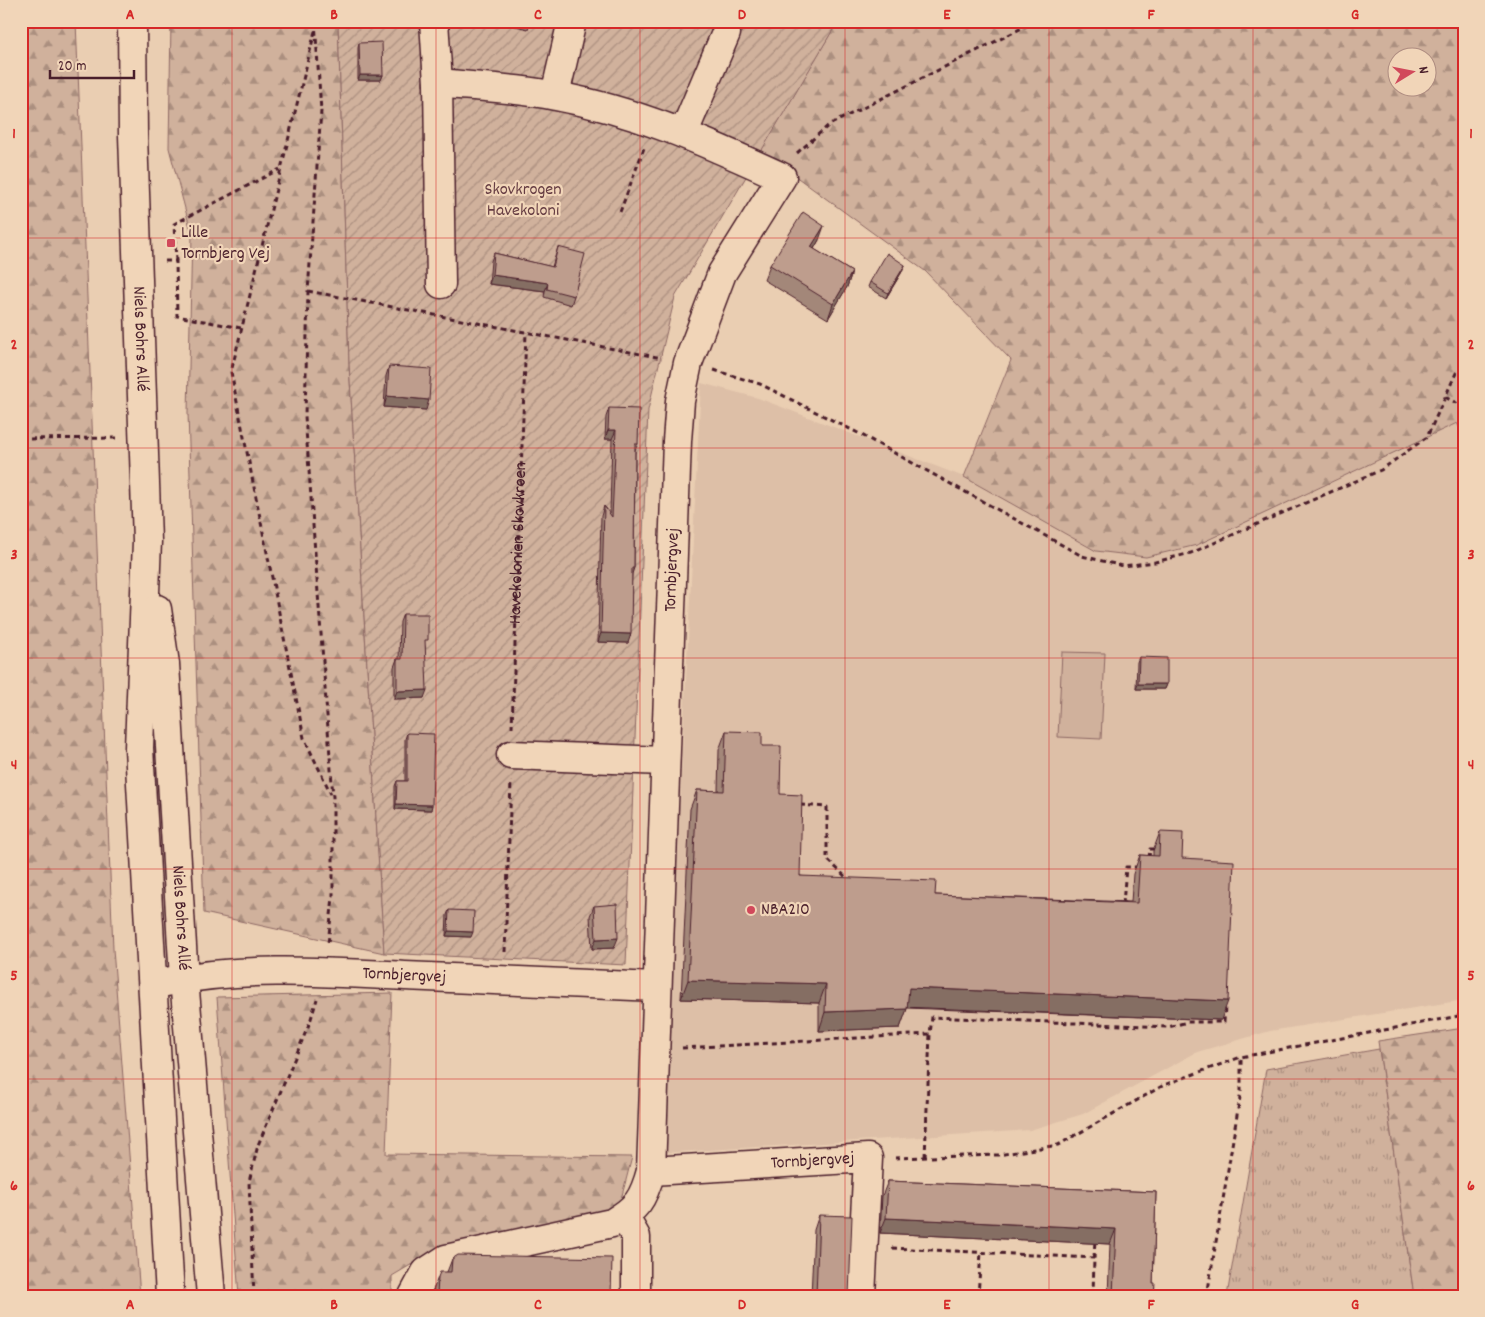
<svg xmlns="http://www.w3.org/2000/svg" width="1485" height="1317" font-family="Dekko,sans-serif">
  <defs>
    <pattern id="grass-tufts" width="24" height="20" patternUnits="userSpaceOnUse" patternTransform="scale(1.25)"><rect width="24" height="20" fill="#d0b19c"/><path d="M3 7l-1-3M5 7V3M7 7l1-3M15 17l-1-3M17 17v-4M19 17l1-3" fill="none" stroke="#ab8f7f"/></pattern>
    <pattern id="forest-firs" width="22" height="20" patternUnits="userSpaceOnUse" patternTransform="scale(1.25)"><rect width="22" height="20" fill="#d0b19c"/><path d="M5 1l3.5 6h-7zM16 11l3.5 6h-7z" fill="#ab8f7f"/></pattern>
    <pattern id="garden-furrows" width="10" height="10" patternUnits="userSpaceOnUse" patternTransform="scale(1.25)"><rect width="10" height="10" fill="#d0b19c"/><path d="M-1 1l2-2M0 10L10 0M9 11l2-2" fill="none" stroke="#ab8f7f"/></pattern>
  </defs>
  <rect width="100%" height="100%" fill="#eaceb2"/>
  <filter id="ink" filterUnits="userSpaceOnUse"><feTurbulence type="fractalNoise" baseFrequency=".02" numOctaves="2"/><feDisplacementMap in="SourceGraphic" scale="10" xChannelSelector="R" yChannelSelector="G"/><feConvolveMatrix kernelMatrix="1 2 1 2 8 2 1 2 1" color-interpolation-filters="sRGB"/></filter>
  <g filter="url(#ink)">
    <path fill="#ddbfa7" d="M701 383 758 398 964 477 1096 551 1146 557 1197 545 1457 423 1464 437V1000L1270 1031 1197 1052 1083 1114 1030 1130 662 1153Z"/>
    <path fill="url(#grass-tufts)" stroke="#8d6864" d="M1379 1049 1414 1296H1227L1266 1069Z"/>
    <g fill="url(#forest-firs)" stroke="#8d6864" fill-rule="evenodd">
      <path d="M21 21H76L113 949 140 1296H21Z"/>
      <path d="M171 21H338L349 363 384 953 204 913 188 413 192 235 169 148Z"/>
      <path d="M838 21H1464V437L1457 423 1197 545 1146 557 1096 551 964 477 1011 360 925 271 761 151ZM1398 58H1428V88H1398Z"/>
      <path d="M392 993 386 1154 632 1157 619 1207 429 1254 392 1276V1296H239L217 997Z"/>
      <path d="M1464 1028V1296H1414L1378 1041Z"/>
    </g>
    <path fill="url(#garden-furrows)" stroke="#8d6864" d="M338 21H838L675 297 648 410 626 965 384 953 349 363Z"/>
    <path fill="#d0b19c" stroke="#8d6864" d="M1062 652 1105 653 1101 739 1058 737Z"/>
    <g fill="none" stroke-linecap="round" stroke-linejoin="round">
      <g stroke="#4a1f2b" stroke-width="31">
        <g id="minor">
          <path id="s2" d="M132 21 133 135 147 541 139 748 170 1296"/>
          <path d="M434 21 438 83 441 284"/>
          <path d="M555 95 572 21"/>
          <path d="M684 132 726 33"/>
          <path id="s3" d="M157 609 165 664 184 979 211 1296"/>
          <path d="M511 755 664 761"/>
          <path id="s4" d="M166 982C244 966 327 972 405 976 489 980 573 983 656 987"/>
          <path id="s5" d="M651 1171 868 1158 861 1296"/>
          <path d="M624 1216 636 1237V1296"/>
          <path id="s6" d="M413 1296 426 1272 446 1259 612 1223C637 1208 643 1200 651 1171L677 441 680 401 688 363 722 273 782 177C707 143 638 111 556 96 518 88 477 87 438 83"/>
        </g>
      </g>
      <g stroke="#4a1f2b" stroke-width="3" stroke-dasharray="5 4" stroke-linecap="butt">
        <path d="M315 21 321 111 308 291 305 416 333 797V897L328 944"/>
        <path d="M315 31 231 372 304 738 331 794"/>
        <path d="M797 153 829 125 1036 21"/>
        <path d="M620 212 644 148"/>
        <path d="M165 261H176L177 316 241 328"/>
        <path d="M176 261 174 224 280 169"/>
        <path d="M308 291 662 358"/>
        <path d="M714 370 760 384 858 433 1082 556 1123 566 1155 562 1191 553 1381 470 1427 437 1456 373 1464 366"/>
        <path d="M21 375H28"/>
        <path d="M1445 397 1464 407"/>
        <path d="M21 439 116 438"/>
        <path id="s1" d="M512 728 526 332"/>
        <path d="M800 805 827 807V859L849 880"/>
        <path d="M1149 858 1150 849H1157"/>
        <path d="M1123 904 1126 867H1139"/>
        <path d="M505 952 511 781"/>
        <path d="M682 1048 930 1034 932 1017 1168 1027 1188 1022H1224L1225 1006"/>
        <path d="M925 1157 930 1034"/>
        <path d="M895 1158 998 1155 1058 1145 1164 1085 1241 1057 1464 1015"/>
        <path d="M892 1248 1094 1258 1093 1296"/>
        <path d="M1094 1258 1095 1239"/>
        <path d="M254 1296 249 1182 258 1145 310 1022 317 999"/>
        <path d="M978 1296 981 1252"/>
        <path d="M1207 1296 1241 1091V1057"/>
      </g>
      <use href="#minor" stroke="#f1d5b8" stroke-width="28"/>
    </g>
    <g fill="#a38779" stroke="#4a1f2b">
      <path d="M507 21H530L528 29 507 24Z"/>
      <path d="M359 43 383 75 381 80H358V48Z"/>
      <path d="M819 240 814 249 852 272 847 287 828 319 764 280 770 265Z"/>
      <path d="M558 247 574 296 571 305 544 297 545 291 489 284 491 261 494 253 552 267Z"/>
      <path d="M905 265 903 270 886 298 868 287 870 282Z"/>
      <path d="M389 366 426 410 384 407 386 376Z"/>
      <path d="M609 408 638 444 635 450 634 568 632 574 628 643 598 642 601 516 604 506 610 513 612 439H605L606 417Z"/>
      <path d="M403 614 425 646 424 698 394 699V667L397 659H399L400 622Z"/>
      <path d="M1139 657 1167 684 1165 689H1136L1137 662Z"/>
      <path d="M726 731 762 746 780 794 800 876 935 895 1131 902 1133 874 1140 855 1153 856V851L1160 832 1182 858 1221 1020 907 1008 900 1028 819 1031V1003L681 999 690 809 697 790 718 791 719 750Z"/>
      <path d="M407 733 431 810 395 809V786L397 781H405V739Z"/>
      <path d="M594 906 614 948 592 949 590 916Z"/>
      <path d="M449 910 471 937 446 936 447 915Z"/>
      <path d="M888 1181 1156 1192 1153 1283 1154 1296H1108L1110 1244 880 1233 882 1196Z"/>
      <path d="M819 1215 849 1296H811L814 1230Z"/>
      <path d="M452 1259 611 1296H431L438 1277 447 1272Z"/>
    </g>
    <g fill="#856e63" stroke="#4a1f2b">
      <path d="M360 75H383L381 80H358Z"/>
      <path d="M824 226 819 240 806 262 811 247Z"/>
      <path d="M905 265 903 270 886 298 888 293Z"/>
      <path d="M852 272 847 287 828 319 833 304Z"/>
      <path d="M492 275 548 283 545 291 489 284Z"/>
      <path d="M387 396 429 400 426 410 384 407Z"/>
      <path d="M608 430H616L612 439H605Z"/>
      <path d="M601 633 631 634 628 643 598 642Z"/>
      <path d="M1138 684H1167L1165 689H1136Z"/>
      <path d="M427 690 424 698 394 699 397 691Z"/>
      <path d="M396 804 432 805 431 810 395 809Z"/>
      <path d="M448 931 473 932 471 937 446 936Z"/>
      <path d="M618 938 614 948 592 949 596 939Z"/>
      <path d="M688 980 826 984 819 1003 681 999Z"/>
      <path d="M909 988 1228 1001 1221 1020 902 1007Z"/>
      <path d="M907 1009 900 1028 819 1031 825 1012Z"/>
      <path d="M886 1218 1116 1229 1110 1244 880 1233Z"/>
    </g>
    <g fill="#be9d8d" stroke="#4a1f2b">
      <path d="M518 21H530V24Z"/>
      <path d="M382 42 383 75H360L359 43Z"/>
      <path d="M803 212 824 226 811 247 852 272 833 304 770 265Z"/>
      <path d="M558 247 585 254 574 296 547 289 548 283 492 275 494 253 553 267Z"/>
      <path d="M887 253 905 265 888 293 870 282Z"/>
      <path d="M389 366 431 369 429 400 387 396Z"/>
      <path d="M609 408 639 409 638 444H635L634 568H632L631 634 601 633 604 506 612 517 616 430H608Z"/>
      <path d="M403 614H428V640H425L427 690 397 691V659H402Z"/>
      <path d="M1139 657 1167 658V684H1138Z"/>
      <path d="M726 731 762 732V746H781L780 794 802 795 800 876 936 881 935 895 1137 903 1140 855 1159 856 1160 832 1183 833 1182 858 1234 861 1228 1001 909 988 907 1009 825 1012 826 984 688 980 697 790 724 791Z"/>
      <path d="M407 733 434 734 432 805 396 804 397 781H407Z"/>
      <path d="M617 904 618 938 596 939 594 906Z"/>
      <path d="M449 910 474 911 473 932 448 931Z"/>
      <path d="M888 1181 1156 1192 1153 1283H1155L1154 1296H1113L1116 1229 886 1218Z"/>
      <path d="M819 1215 852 1216 849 1296H816Z"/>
      <path d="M458 1255 612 1258 611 1296H437L438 1277 440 1272H451L452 1259Z"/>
    </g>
  </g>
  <path fill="none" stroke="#d62828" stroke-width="1" stroke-opacity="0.55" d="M232 21V1296M436 21V1296M640 21V1296M845 21V1296M1049 21V1296M1253 21V1296M21 238H1464M21 448H1464M21 658H1464M21 869H1464M21 1079H1464"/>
  <g fill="#d1495b" stroke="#f1d5b8" stroke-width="2">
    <rect x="166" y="238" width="10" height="10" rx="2.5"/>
    <circle cx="751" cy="910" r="5"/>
  </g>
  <g text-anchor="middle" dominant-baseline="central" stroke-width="4.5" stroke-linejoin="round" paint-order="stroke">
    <g font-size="18" fill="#653c42" stroke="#f1d5b8">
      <text x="523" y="190">Skovkrogen<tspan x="523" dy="21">Havekoloni</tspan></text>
    </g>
    <g font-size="18" fill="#4a1f2b" stroke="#f1d5b8" text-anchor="start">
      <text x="181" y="233">Lille<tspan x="181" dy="21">Tornbjerg Vej</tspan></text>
      <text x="761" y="910">NBA210</text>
    </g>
    <g font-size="18" fill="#4a1f2b" stroke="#f1d5b8">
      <text stroke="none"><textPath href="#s2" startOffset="318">Niels Bohrs Allé</textPath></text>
      <text stroke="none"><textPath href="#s1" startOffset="185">Havekolonien Skovkroen</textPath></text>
      <text stroke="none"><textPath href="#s6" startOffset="890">Tornbjergvej</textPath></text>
      <text stroke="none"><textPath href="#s3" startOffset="310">Niels Bohrs Allé</textPath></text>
      <text stroke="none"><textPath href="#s4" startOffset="239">Tornbjergvej</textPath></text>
      <text stroke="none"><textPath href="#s5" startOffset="162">Tornbjergvej</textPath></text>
    </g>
  </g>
  <rect width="1485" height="1317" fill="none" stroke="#f1d5b8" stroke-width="55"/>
  <g transform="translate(1412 72) rotate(80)"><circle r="24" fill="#f1d5b8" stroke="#ae8c80"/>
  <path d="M0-4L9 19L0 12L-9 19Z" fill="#d1495b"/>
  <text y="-8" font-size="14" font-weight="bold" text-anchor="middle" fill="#4a1f2b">N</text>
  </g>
  <path d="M50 70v8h84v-8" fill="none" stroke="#4a1f2b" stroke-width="2.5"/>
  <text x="58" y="70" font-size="15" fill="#4a1f2b" stroke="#f1d5b8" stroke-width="4" paint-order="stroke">20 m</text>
  <rect x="28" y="28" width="1430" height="1262" fill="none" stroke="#d62828" stroke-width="2"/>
  <g font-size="16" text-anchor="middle" font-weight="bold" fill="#d62828">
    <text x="130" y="19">A</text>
    <text x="334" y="19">B</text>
    <text x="538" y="19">C</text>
    <text x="742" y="19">D</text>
    <text x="947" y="19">E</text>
    <text x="1151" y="19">F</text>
    <text x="1355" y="19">G</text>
    <text x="14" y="138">1</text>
    <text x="1471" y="138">1</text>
    <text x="14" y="349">2</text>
    <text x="1471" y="349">2</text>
    <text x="14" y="559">3</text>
    <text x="1471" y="559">3</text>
    <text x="14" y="769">4</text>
    <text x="1471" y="769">4</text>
    <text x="14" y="980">5</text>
    <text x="1471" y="980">5</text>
    <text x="14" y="1190">6</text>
    <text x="1471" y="1190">6</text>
    <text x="130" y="1309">A</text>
    <text x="334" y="1309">B</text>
    <text x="538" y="1309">C</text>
    <text x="742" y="1309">D</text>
    <text x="947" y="1309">E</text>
    <text x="1151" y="1309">F</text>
    <text x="1355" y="1309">G</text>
  </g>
</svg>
